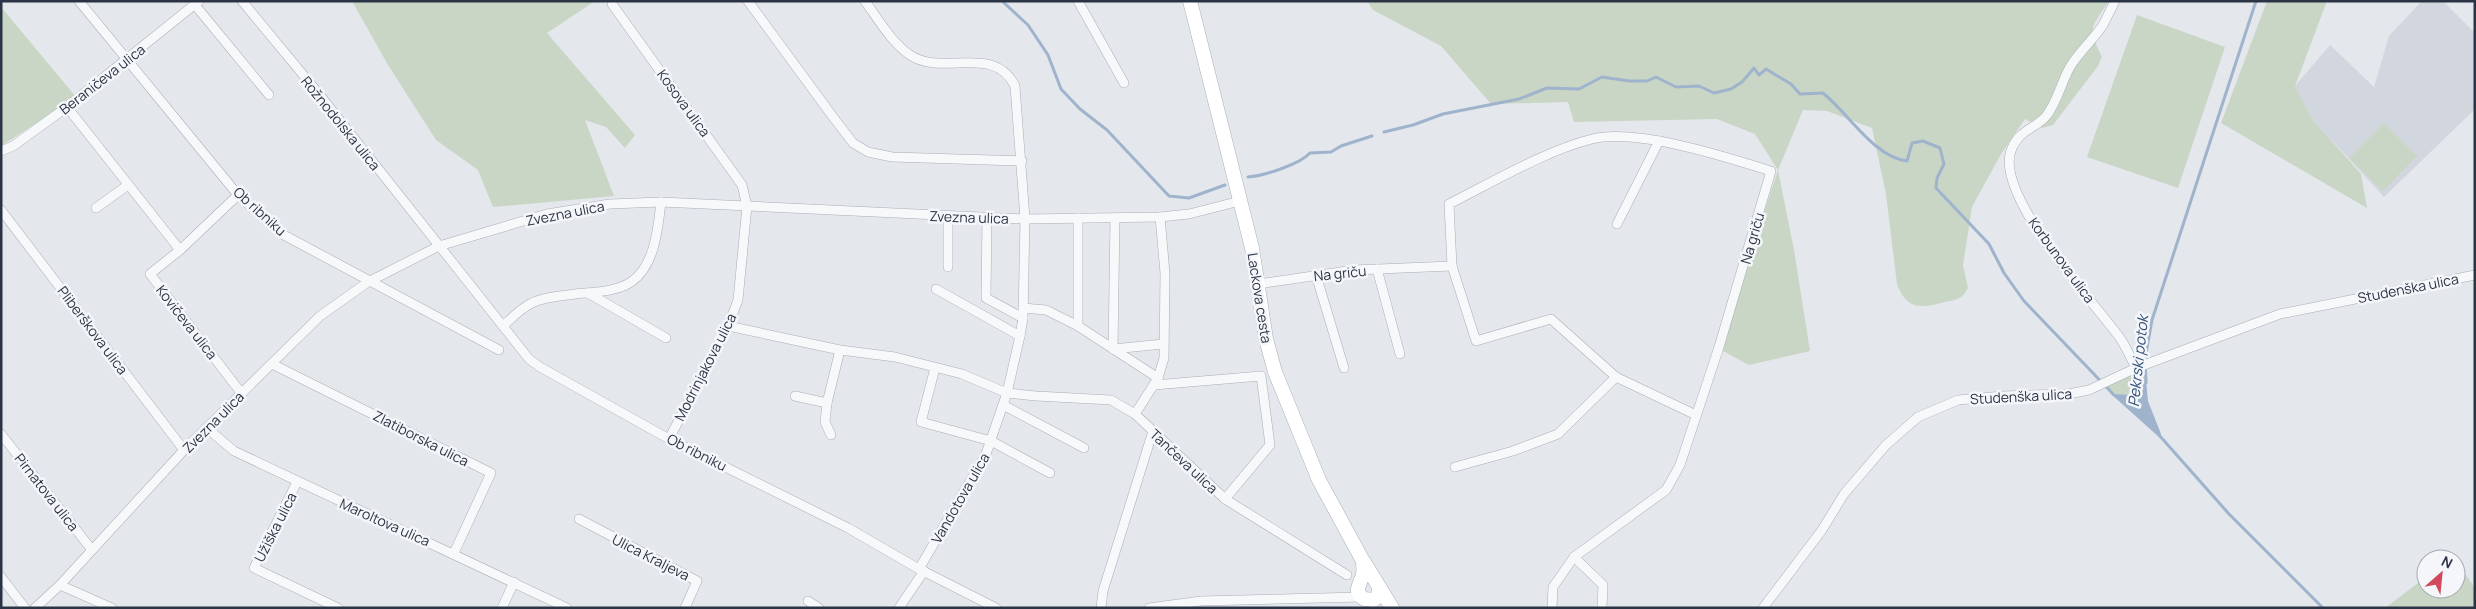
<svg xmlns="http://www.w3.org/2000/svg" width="2476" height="609" font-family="Manrope,sans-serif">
  <rect width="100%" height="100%" fill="#e4e7ec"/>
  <path fill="#d2d6de" d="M2422 1H2443L2475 33V109L2384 197 2313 120 2295 86 2330 45 2374 87 2389 36Z"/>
  <g fill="#c9d6c5">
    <path d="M352 1H595L547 33 635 135 625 148 606 127 585 120 614 196 493 207 478 170 436 140 388 65Z"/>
    <path d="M1367 1H2109C2091 28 2087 27 2102 57L2098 66 2053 125 2042 128 2025 119 2001 154 1972 207 1963 265 1968 288C1962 301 1953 300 1941 303 1919 309 1906 308 1897 284L1886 194 1872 128 1827 111 1803 110 1778 170 1794 250 1810 351 1749 365 1723 351 1744 274 1778 170 1755 134 1717 119 1574 122 1568 102 1491 104 1441 46 1373 10Z"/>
    <path d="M2267 1H2327L2295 86 2313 120 2361 174 2367 208 2221 123Z"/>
    <path d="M1 7 76 97 1 146Z"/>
    <path d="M2137 15 2225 47 2178 188 2087 157Z"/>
    <path d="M2384 123 2417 156 2383 191 2349 158Z"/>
    <path d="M2144 373 2145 381 2133 395C2121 397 2113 395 2105 385L2124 377Z"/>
    <path d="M2456 561 2475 588V608H2385L2426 577V589H2456Z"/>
  </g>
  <path fill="#9fb4cc" d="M2146 381 2148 401 2161 434 2160 438 2111 394 2133 395Z"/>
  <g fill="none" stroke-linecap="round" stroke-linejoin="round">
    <g stroke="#9fb4cc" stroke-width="3">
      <path d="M1002 1 1028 25 1048 55 1061 89 1080 109 1107 130 1169 196 1189 198 1225 185"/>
      <path d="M1384 132 1413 125 1443 114 1519 99 1547 88 1579 89 1602 77 1629 81H1647L1656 77 1676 87 1699 86 1714 93 1731 89 1742 82 1754 68 1759 75 1766 69 1791 84 1800 94 1823 93C1849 114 1874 157 1907 161L1912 143 1923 141 1940 148 1944 164 1937 178 1936 188 1989 244 2004 273 2024 301 2114 395"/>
      <path d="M1248 177C1264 176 1300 164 1310 153L1331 152 1341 146 1372 136"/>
      <path d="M2146 383 2145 359 2152 320 2256 1"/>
      <path d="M2159 435 2229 514 2323 608"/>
    </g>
    <g stroke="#a9aeb7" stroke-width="10">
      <g id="street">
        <path d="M79 1 238 195 282 234 499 350"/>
        <path d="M242 1 319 94 529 359 540 367 669 439 848 528 919 569 996 608"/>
        <path d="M748 1 833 117 853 143 868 152 892 157 1022 161"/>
        <path d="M865 1C878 19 892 43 910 55 942 77 994 43 1015 86L1025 219 1023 318 1020 336 1007 393 986 454 919 569"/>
        <path d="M1078 1 1124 83"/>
        <path d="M2115 1C2111 9 2107 17 2103 25 2093 40 2079 52 2070 67 2061 83 2058 100 2047 115 2036 129 2021 128 2012 148 1991 192 2094 302 2120 338 2126 347 2131 358 2136 368"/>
        <path d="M612 4 742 185 747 206 738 300 728 326 669 439"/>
        <path d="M195 5 269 95"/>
        <path d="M67 107 180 250"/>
        <path d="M1 151 13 146 67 107 199 1"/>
        <path d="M238 195 180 250 150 274 242 394"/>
        <path d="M96 208 128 185"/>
        <path d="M1 210 184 450"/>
        <path d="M948 217V267"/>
        <path d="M987 218 986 298 1023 318"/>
        <path d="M1115 218 1113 349 1163 344"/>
        <path d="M1617 224 1659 141"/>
        <path d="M1452 266 1476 341 1551 319 1616 377 1696 415"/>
        <path d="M1377 269 1400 354"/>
        <path d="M1316 275 1344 368"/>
        <path d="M1258 284 1354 270 1452 266 1449 204C1491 183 1547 150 1592 139 1637 128 1726 157 1771 171L1719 347 1680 465 1666 490 1574 557 1553 587 1552 608"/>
        <path d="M936 289 1020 336"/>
        <path d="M588 293 666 338"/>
        <path d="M1023 308 1046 310 1078 326 1158 378"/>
        <path d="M503 326C511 319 520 309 530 304 543 297 560 296 575 294 593 292 616 292 631 282 655 266 658 228 661 202"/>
        <path d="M728 326 840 350 895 357 962 374 1007 393 1036 396 1111 400 1135 414 1225 499 1347 575"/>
        <path d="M1078 326V218"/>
        <path d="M272 364 491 473 454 553"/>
        <path d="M935 368 921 422 991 441 1050 473"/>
        <path d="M1154 385 1261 376 1270 445 1225 499"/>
        <path d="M795 396 827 403"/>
        <path d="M1003 405 1084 448"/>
        <path d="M1135 414 1158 378 1164 358 1165 273 1160 217"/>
        <path d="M208 429 234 451 567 608"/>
        <path d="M1 434 92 550"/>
        <path d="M831 435 825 422 827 403 840 350"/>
        <path d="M1455 467 1513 451 1558 434 1616 377"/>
        <path d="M297 482 254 568 338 608"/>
        <path d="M579 519 697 581 685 608"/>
        <path d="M1574 557 1603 585 1602 608"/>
        <path d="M1 577 25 608"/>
        <path d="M60 585 112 608"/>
        <path d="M808 601 819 608"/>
        <path d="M35 608 60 585 184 450 320 316 368 282 439 246 547 214 610 204 661 202 1025 219 1160 217 1189 214 1240 201"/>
        <path d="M502 608 514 582"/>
        <path d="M899 608 924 571"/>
        <path d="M1101 608 1103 591 1153 431"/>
        <path d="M1149 608 1201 601 1361 597"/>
        <path d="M1763 608 1822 530 1844 494 1886 445 1918 417 1958 400 2003 396 2068 394 2089 390 2136 368 2280 314 2475 275"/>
      </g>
    </g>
    <g stroke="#a9aeb7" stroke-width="15">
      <g id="secondary">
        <path d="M1190 1 1252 248 1266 339 1275 372 1319 480 1363 561C1363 566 1364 569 1363 574 1361 584 1352 591 1364 599L1374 600 1378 596 1379 587"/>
        <path d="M1364 562 1392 608"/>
      </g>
    </g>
    <use href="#street" stroke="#f7f8fa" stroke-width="9"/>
    <use href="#secondary" stroke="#fff" stroke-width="14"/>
  </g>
  <g text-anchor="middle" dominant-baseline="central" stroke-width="5" stroke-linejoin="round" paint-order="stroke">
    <g font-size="14" fill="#2b3445" stroke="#f4f6f9">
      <text transform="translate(102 79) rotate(-38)">Beraničeva ulica</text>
      <text transform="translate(684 103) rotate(54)">Kosova ulica</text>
      <text transform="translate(341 123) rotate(51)">Rožnodolska ulica</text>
      <text transform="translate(260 211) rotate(42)">Ob ribniku</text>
      <text transform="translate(565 213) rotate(-11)">Zvezna ulica</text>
      <text transform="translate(969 217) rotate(2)">Zvezna ulica</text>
      <text transform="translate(1752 238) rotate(-74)">Na griču</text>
      <text transform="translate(2062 260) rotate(54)">Korbunova ulica</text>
      <text transform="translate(1340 273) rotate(-6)">Na griču</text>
      <text transform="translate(2408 288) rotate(-11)">Studenška ulica</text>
      <text transform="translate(1260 298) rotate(81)">Lackova cesta</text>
      <text transform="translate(187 322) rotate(52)">Kovičeva ulica</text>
      <text transform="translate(93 330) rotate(53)">Pliberškova ulica</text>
      <text transform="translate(705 367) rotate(-63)">Modrinjakova ulica</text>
      <text transform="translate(2021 396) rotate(-3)">Studenška ulica</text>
      <text transform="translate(213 422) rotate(-45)">Zvezna ulica</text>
      <text transform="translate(421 438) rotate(27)">Zlatiborska ulica</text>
      <text transform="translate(697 452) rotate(27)">Ob ribniku</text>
      <text transform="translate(1184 461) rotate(43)">Tančeva ulica</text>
      <text transform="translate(47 492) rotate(52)">Pirnatova ulica</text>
      <text transform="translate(960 498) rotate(-60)">Vandotova ulica</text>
      <text transform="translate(385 522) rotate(24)">Maroltova ulica</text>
      <text transform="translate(275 527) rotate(-63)">Užiška ulica</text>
      <text transform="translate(651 557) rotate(27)">Ulica Kraljeva</text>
    </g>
    <g font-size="15" font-style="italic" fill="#34527a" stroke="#f4f6f9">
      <text transform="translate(2138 361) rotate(-84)">Pekrski potok</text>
    </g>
  </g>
  <rect width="2476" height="609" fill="none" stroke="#2b3445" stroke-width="5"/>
  <g transform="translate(2441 574) rotate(27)"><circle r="24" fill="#f4f6f9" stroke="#a4a8b1"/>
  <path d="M0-4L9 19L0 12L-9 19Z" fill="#d1495b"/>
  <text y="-8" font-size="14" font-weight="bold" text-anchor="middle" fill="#2b3445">N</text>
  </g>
</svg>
